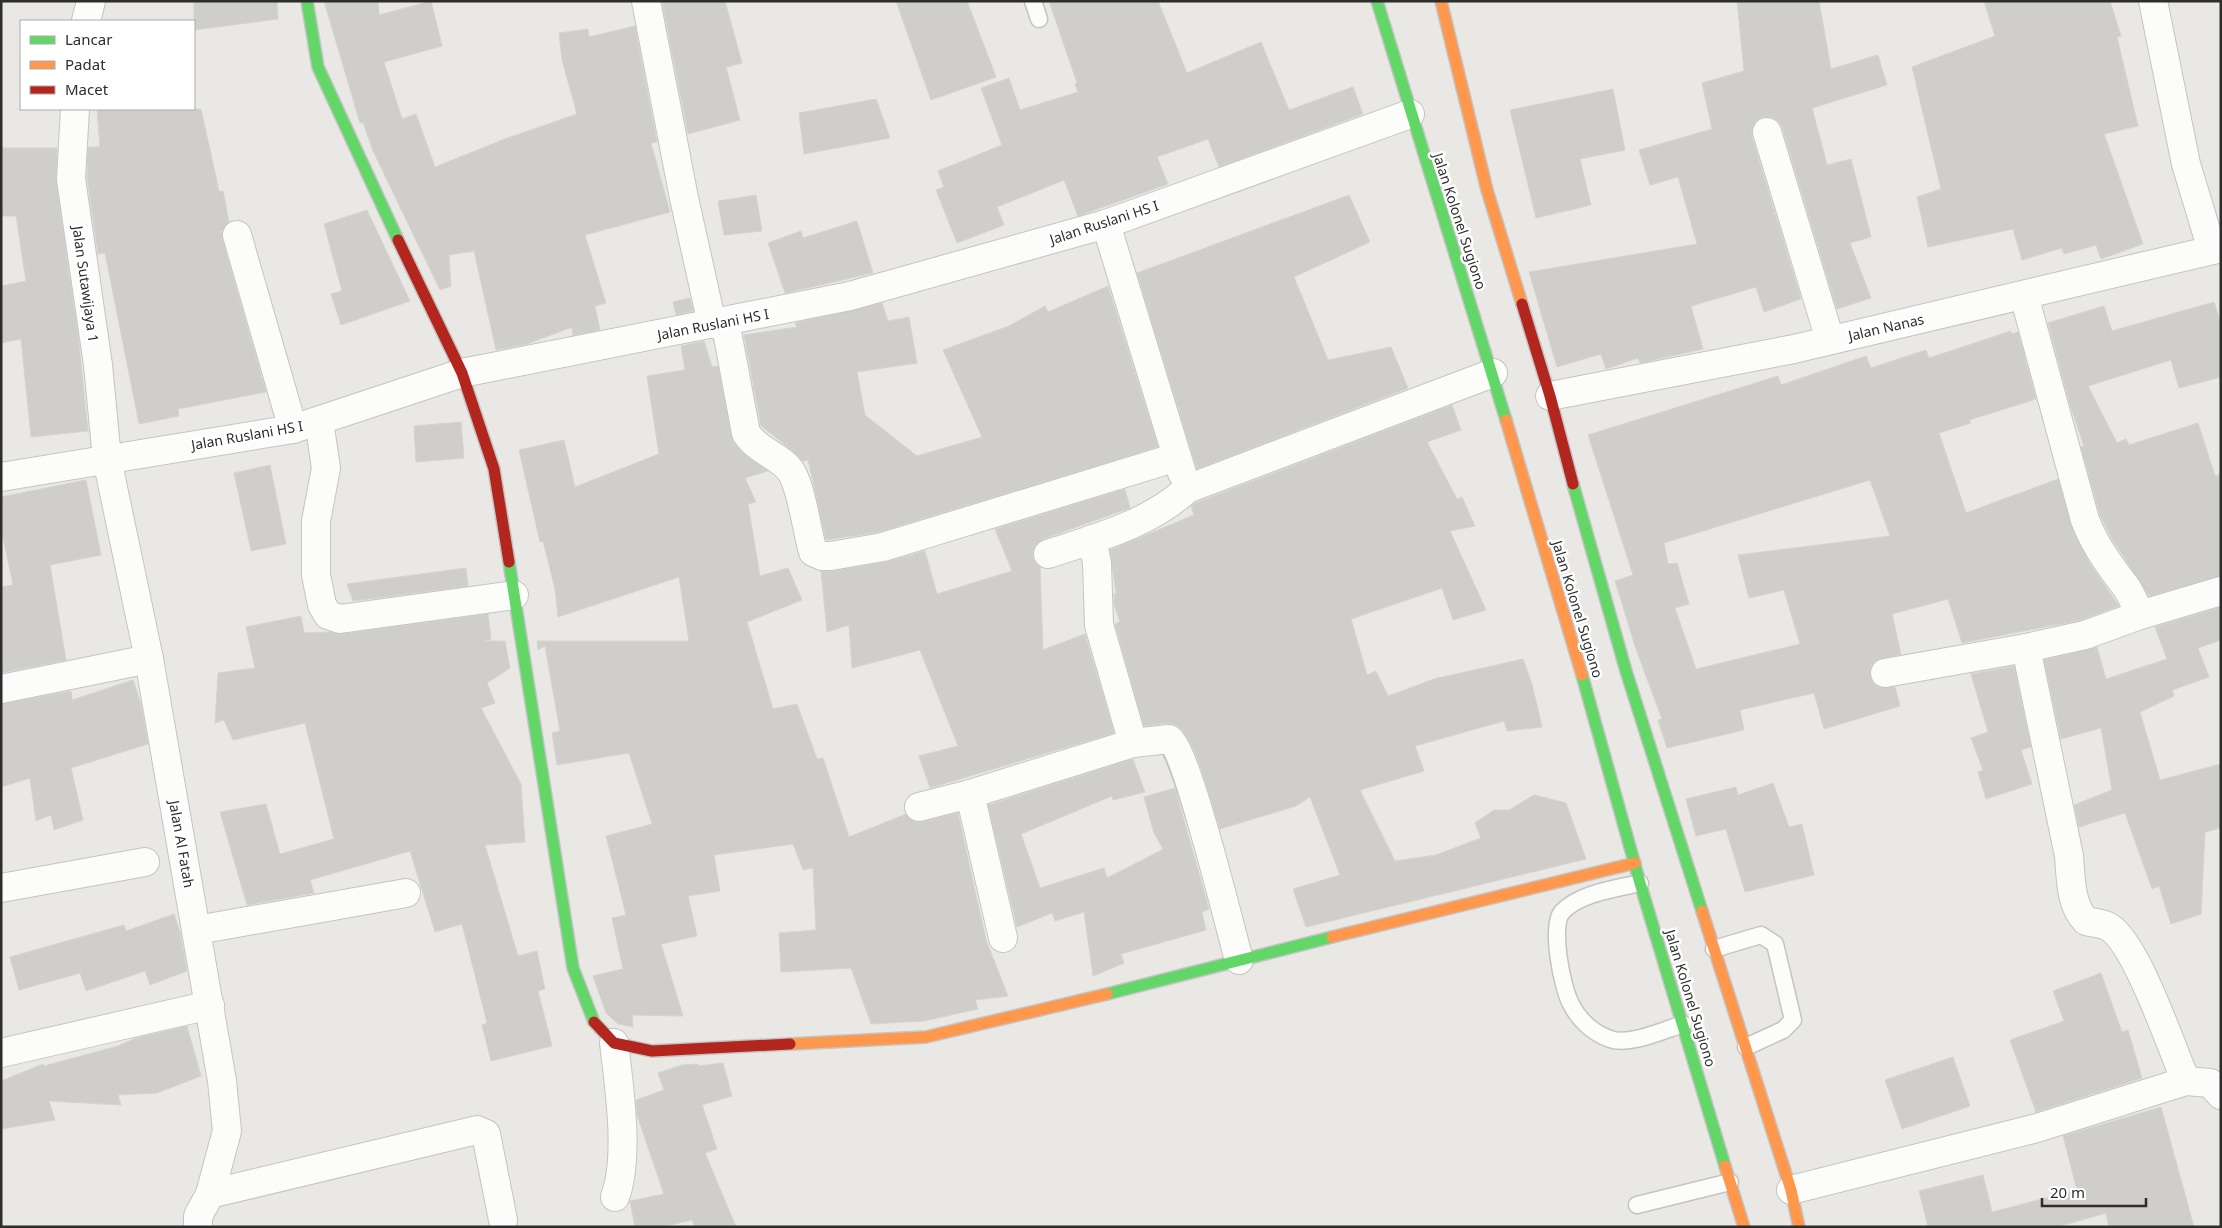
<svg xmlns="http://www.w3.org/2000/svg" width="2222" height="1228" font-family="'Noto Sans',sans-serif">
  <rect width="100%" height="100%" fill="#eae8e4"/>
  <g fill="#cfceca" stroke="#d5d4d0" fill-rule="evenodd">
    <path d="M194 1H277L278 19 194 30Z"/>
    <path d="M324 1H378L379 15 431 1 442 46 384 62 402 119 416 114 435 167 505 139 577 114 562 60 559 33 588 29 589 37 635 26 657 142 651 143 670 212 585 235 606 303 595 306 600 330 573 335 572 327 527 344 496 350 474 251 449 255 451 286 440 290 373 151 363 122 360 123Z"/>
    <path d="M662 1H725L742 63 726 67 740 120 688 134Z"/>
    <path d="M896 1H967L996 77 931 100Z"/>
    <path d="M1049 1H1158L1187 73 1261 42 1289 110 1353 87 1363 114 1219 167 1208 139 1157 157 1168 184 1078 216 1064 180 997 207 1004 225 957 243 936 190 944 187 938 171 1002 145 981 88 1009 78 1020 110 1078 92 1075 84 1077 83Z"/>
    <path d="M1737 1H1819L1831 69 1878 55 1887 85 1812 108 1827 165 1851 159 1871 237 1850 243 1871 298 1837 309 1782 127 1777 120 1770 117H1763L1755 122 1752 129V137L1801 299 1764 312 1756 287 1691 306 1703 349 1640 363 1638 358 1606 369 1601 354 1557 367 1529 272 1697 244 1678 177 1650 185 1639 150 1712 129 1702 83 1744 71Z"/>
    <path d="M1984 1H2110L2121 36 2117 37 2138 126 2104 134 2143 244 2101 259 2096 245 2064 254 2062 248 2022 260 2013 229 1928 247 1917 197 1941 189 1912 67 1995 36Z"/>
    <path d="M1613 89 1625 150 1580 159 1591 205 1536 218 1510 110Z"/>
    <path d="M876 99 890 138 804 154 799 113Z"/>
    <path d="M97 109H201L219 191H223L229 222 222 231V239L266 392 178 409 179 416 139 424 105 253 98 254 87 178 88 147H100Z"/>
    <path d="M1 148H57L56 181 78 335 88 431 31 437 21 339 1 343V286L26 281 16 216H1Z"/>
    <path d="M756 195 762 231 724 235 718 201Z"/>
    <path d="M1349 195 1370 242 1294 277 1328 360 1391 347 1408 388 1197 469 1137 273Z"/>
    <path d="M367 210 410 301 341 325 331 294 342 291 324 224Z"/>
    <path d="M857 221 873 273 785 293 768 243 801 231 803 238Z"/>
    <path d="M1108 286 1158 447 879 532 826 540 808 460 803 461 793 451 761 426 744 335 797 327 795 323 882 303 888 321 909 317 917 363 857 372 865 415 917 456 982 437 943 350 1009 326 1045 306 1048 312Z"/>
    <path d="M690 298 693 311 676 315 673 302Z"/>
    <path d="M2214 302 2221 324V377L2179 388 2171 360 2088 386 2117 443 2126 439 2129 445 2198 423 2215 476 2221 474V576L2149 596 2112 539 2100 515 2081 447 2084 446 2070 405 2048 323 2104 306 2112 331Z"/>
    <path d="M2011 331V334L2018 332 2036 399 1969 420 1971 423 1939 433 1966 513 2058 479 2075 536 2090 564 2119 606 2081 620 1962 643 1948 599 1892 614 1901 654 1875 661 1871 667 1870 675 1873 683 1879 687H1895L1900 706 1824 729 1814 693 1740 710 1744 730 1667 748 1658 720 1662 719 1636 649 1615 581 1633 575 1588 435 1778 376 1781 385 1866 356 1871 368 1926 350 1929 358ZM1870 480 1890 536 1738 555 1749 598 1784 590 1800 644 1696 669 1675 608 1689 604 1677 563 1668 564 1664 543Z"/>
    <path d="M704 341 712 367 718 366 733 442 746 456 768 471 745 478 756 502 748 504 760 576 788 568 802 600 747 622 773 709 797 704 817 759 823 758 849 837 906 814 914 822H922L958 813 986 940 1008 996 975 1000 978 1009 924 1021 871 1024 851 968 781 972 779 933 816 930 813 868 803 870 793 844 714 855 720 891 688 896 697 936 661 944 683 1016 632 1015 633 1027 618 1024 606 1013 593 976 623 969 612 918 626 915 606 836 652 824 629 753 557 765 552 733 560 731 545 646 538 650 537 641H689L679 577 558 617 555 589 543 541 540 542 519 450 564 440 575 487 659 454 647 376 685 370 681 346Z"/>
    <path d="M1452 405 1461 430 1427 442 1457 499 1462 497 1475 526 1450 531 1486 610 1453 620 1442 588 1351 619 1367 675 1376 671 1388 696 1434 679 1523 659 1532 684 1542 727 1507 731 1504 721 1415 746 1424 771 1360 790 1395 861 1436 855 1481 838 1475 823 1494 810H1509L1534 795 1566 803 1586 859 1306 927 1293 889 1340 875 1310 797 1296 806 1220 829 1201 768 1191 744 1182 730 1176 725 1168 723 1144 726 1115 624 1120 622 1114 604V594L1116 593 1110 550 1194 515 1191 506 1195 503Z"/>
    <path d="M461 422 464 458 416 462 414 426Z"/>
    <path d="M270 465 286 544 251 551 234 473Z"/>
    <path d="M86 480 101 555 50 565 66 660 1 673V587L13 585 1 528V497Z"/>
    <path d="M1125 489 1130 508 1043 539 1036 544 1033 551V559L1040 567 1043 650 1085 634 1114 733 930 788 919 756 958 746 920 650 852 668 849 625 827 632 821 571H834L886 562 925 551 937 594 1012 571 995 529Z"/>
    <path d="M466 568 468 586 353 601 347 584Z"/>
    <path d="M2221 607V640L2198 648 2209 677 2172 690 2174 696 2140 712 2160 780 2221 764V828L2205 832 2201 914 2171 924 2159 886 2152 889 2125 813 2079 827 2074 805 2112 790 2101 728 2061 739 2044 660 2097 647 2106 679 2167 659 2155 627Z"/>
    <path d="M488 614 491 639 484 641H505L510 668 487 683 495 703 481 708 521 784 525 842 485 845 518 956 537 951 545 989 538 991 552 1046 491 1061 482 1025 487 1023 462 924 435 932 410 851 310 880 314 893 247 905 220 812 266 804 280 854 334 839 305 723 233 740 224 720 215 723 218 673 255 668 246 627 301 616 304 633 329 632 342 634Z"/>
    <path d="M2014 666 2031 747 2021 750 2032 784 1986 799 1978 772 1983 770 1971 738 1988 732 1971 674Z"/>
    <path d="M133 680 141 704 148 744 71 768 83 820 54 830 51 815 36 821 30 778 1 787V704L71 691 72 700Z"/>
    <path d="M1133 759 1145 792 1113 800 1112 796 1021 834 1040 888 1104 868 1107 878 1160 851 1163 849 1154 833 1144 797 1175 788 1209 909 1202 912 1206 930 1121 954 1124 963 1093 976 1084 912 1055 921 1052 913 1017 927 988 805Z"/>
    <path d="M1773 783 1789 827 1802 824 1814 875 1745 892 1726 829 1696 836 1686 799 1736 787 1738 795Z"/>
    <path d="M174 914 180 932 187 971 150 985 145 971 86 991 80 973 19 990 10 957 124 925 126 931Z"/>
    <path d="M2101 973 2122 1032 2128 1030 2142 1078 2036 1112 2010 1040 2064 1021 2053 991Z"/>
    <path d="M187 1026 201 1076 157 1093 118 1095 121 1105 49 1101 55 1120 1 1129V1081L43 1064 44 1066 118 1046 136 1038Z"/>
    <path d="M1953 1057 1970 1106 1902 1129 1885 1080Z"/>
    <path d="M723 1063 732 1096 702 1105 717 1149 705 1153 736 1227H695L692 1220 662 1227H635L630 1201 664 1194 637 1115 636 1100 664 1090 658 1073 682 1065 698 1064 699 1066Z"/>
    <path d="M2161 1107 2194 1227H2109L2106 1213 2057 1227H1928L1919 1191 1983 1175 1992 1212 2077 1190 2063 1136Z"/>
  </g>
  <g fill="none" stroke-linecap="round" stroke-linejoin="round">
    <g stroke="#c4c4c4" stroke-width="19">
      <g id="lane">
        <path d="M1033 1 1039 19"/>
        <path d="M1640 883C1615 889 1580 893 1562 912 1550 926 1562 988 1571 1004 1579 1020 1593 1033 1610 1039 1629 1046 1664 1030 1683 1024"/>
        <path d="M1714 949 1761 935 1775 944 1793 1020 1783 1030 1746 1047"/>
        <path d="M1637 1205 1730 1182"/>
      </g>
    </g>
    <g stroke="#c4c4c4" stroke-width="30">
      <g id="street">
        <path d="M646 1 684 198 712 324"/>
        <path d="M2153 1 2186 164 2212 250"/>
        <path d="M86 21 91 1"/>
        <path d="M75 109 71 179 98 365 107 459 149 659 222 1081 227 1131 210 1194 198 1216V1227"/>
        <path d="M1767 132 1830 340"/>
        <path d="M1106 224 1182 473"/>
        <path d="M237 235 293 429"/>
        <path d="M2024 295 2085 520C2095 546 2110 566 2126 587 2132 595 2136 607 2140 615"/>
        <path d="M725 321 746 433C758 452 782 456 792 473 802 491 807 531 813 552L822 556H831L883 547 1177 457"/>
        <path d="M1550 396 1794 349 2221 248"/>
        <path d="M319 421 326 468 316 521V575L322 605 328 615 340 619 514 595"/>
        <path d="M1 477 293 429 462 373 850 296 1106 224 1410 114"/>
        <path d="M1048 554C1096 538 1150 524 1187 489L1493 373"/>
        <path d="M1885 673 2026 648"/>
        <path d="M1 689 149 659"/>
        <path d="M1133 743 1169 739C1187 750 1230 928 1239 960"/>
        <path d="M970 794 1003 938"/>
        <path d="M919 807 970 794 1133 743 1099 625 1097 563 1092 539"/>
        <path d="M1 888 145 862"/>
        <path d="M197 930 406 893"/>
        <path d="M614 1043C619 1086 630 1157 615 1197"/>
        <path d="M1 1053 210 1005"/>
        <path d="M2186 1081C2171 1047 2137 944 2109 927 2103 923 2093 923 2086 921 2070 905 2071 878 2069 856L2026 648 2085 635 2140 615 2221 591"/>
        <path d="M1791 1190 2037 1128 2186 1081 2210 1083 2221 1095"/>
        <path d="M210 1194 477 1130 486 1134 503 1220"/>
      </g>
    </g>
    <g stroke="#c4c4c4" stroke-width="14">
      <g id="fast">
        <path d="M307 1 318 67 398 240"/>
        <path d="M1377 1 1506 420"/>
        <path d="M1573 484 1626 671 1702 911"/>
        <path d="M509 562 573 968 594 1022"/>
        <path d="M1582 675 1640 883 1725 1166"/>
        <path d="M1107 994 1332 937"/>
      </g>
    </g>
    <g stroke="#c4c4c4" stroke-width="14">
      <g id="slow">
        <path d="M1441 1 1487 190 1522 304"/>
        <path d="M1506 420 1582 675"/>
        <path d="M1702 911 1791 1190 1799 1227"/>
        <path d="M1332 937 1635 863"/>
        <path d="M790 1044 926 1037 1107 994"/>
        <path d="M1725 1166 1744 1227"/>
      </g>
    </g>
    <g stroke="#c4c4c4" stroke-width="14">
      <g id="jam">
        <path d="M398 240 462 373 494 469 509 562"/>
        <path d="M1522 304 1550 396 1573 484"/>
        <path d="M594 1022 614 1043 652 1051 790 1044"/>
      </g>
    </g>
    <use href="#lane" stroke="#fcfcfb" stroke-width="16"/>
    <use href="#street" stroke="#fcfcfb" stroke-width="28"/>
    <use href="#fast" stroke="#63d668" stroke-width="11"/>
    <use href="#slow" stroke="#ff974d" stroke-width="11"/>
    <use href="#jam" stroke="#b3261e" stroke-width="11"/>
  </g>
  <g text-anchor="middle" dominant-baseline="central" stroke-width="5" stroke-linejoin="round" paint-order="stroke">
    <g font-size="14" fill="#2d2d2d" stroke="#fff">
      <text transform="translate(1460 221) rotate(72)">Jalan Kolonel Sugiono</text>
      <text transform="translate(1104 222) rotate(-18)">Jalan Ruslani HS I</text>
      <text transform="translate(86 284) rotate(82)">Jalan Sutawijaya 1</text>
      <text transform="translate(713 324) rotate(-11)">Jalan Ruslani HS I</text>
      <text transform="translate(1886 327) rotate(-13)">Jalan Nanas</text>
      <text transform="translate(247 435) rotate(-10)">Jalan Ruslani HS I</text>
      <text transform="translate(1578 609) rotate(73)">Jalan Kolonel Sugiono</text>
      <text transform="translate(182 844) rotate(80)">Jalan Al Fatah</text>
      <text transform="translate(1691 998) rotate(73)">Jalan Kolonel Sugiono</text>
    </g>
  </g>
  <rect width="2222" height="1228" fill="none" stroke="#2d2d2d" stroke-width="5"/>
  <rect x="20" y="20" width="175" height="90" fill="#ffffff" stroke="#ababab"/>
  <rect x="30" y="36" width="25" height="8" fill="#63d668" stroke="#ababab"/>
  <text x="65" y="45" font-size="15" fill="#2d2d2d">Lancar</text>
  <rect x="30" y="61" width="25" height="8" fill="#ff974d" stroke="#ababab"/>
  <text x="65" y="70" font-size="15" fill="#2d2d2d">Padat</text>
  <rect x="30" y="86" width="25" height="8" fill="#b3261e" stroke="#ababab"/>
  <text x="65" y="95" font-size="15" fill="#2d2d2d">Macet</text>
  <path d="M2042 1198v8h104v-8" fill="none" stroke="#2d2d2d" stroke-width="2.5"/>
  <text x="2050" y="1198" font-size="15" fill="#2d2d2d" stroke="#ffffff" stroke-width="4" paint-order="stroke">20 m</text>
</svg>
